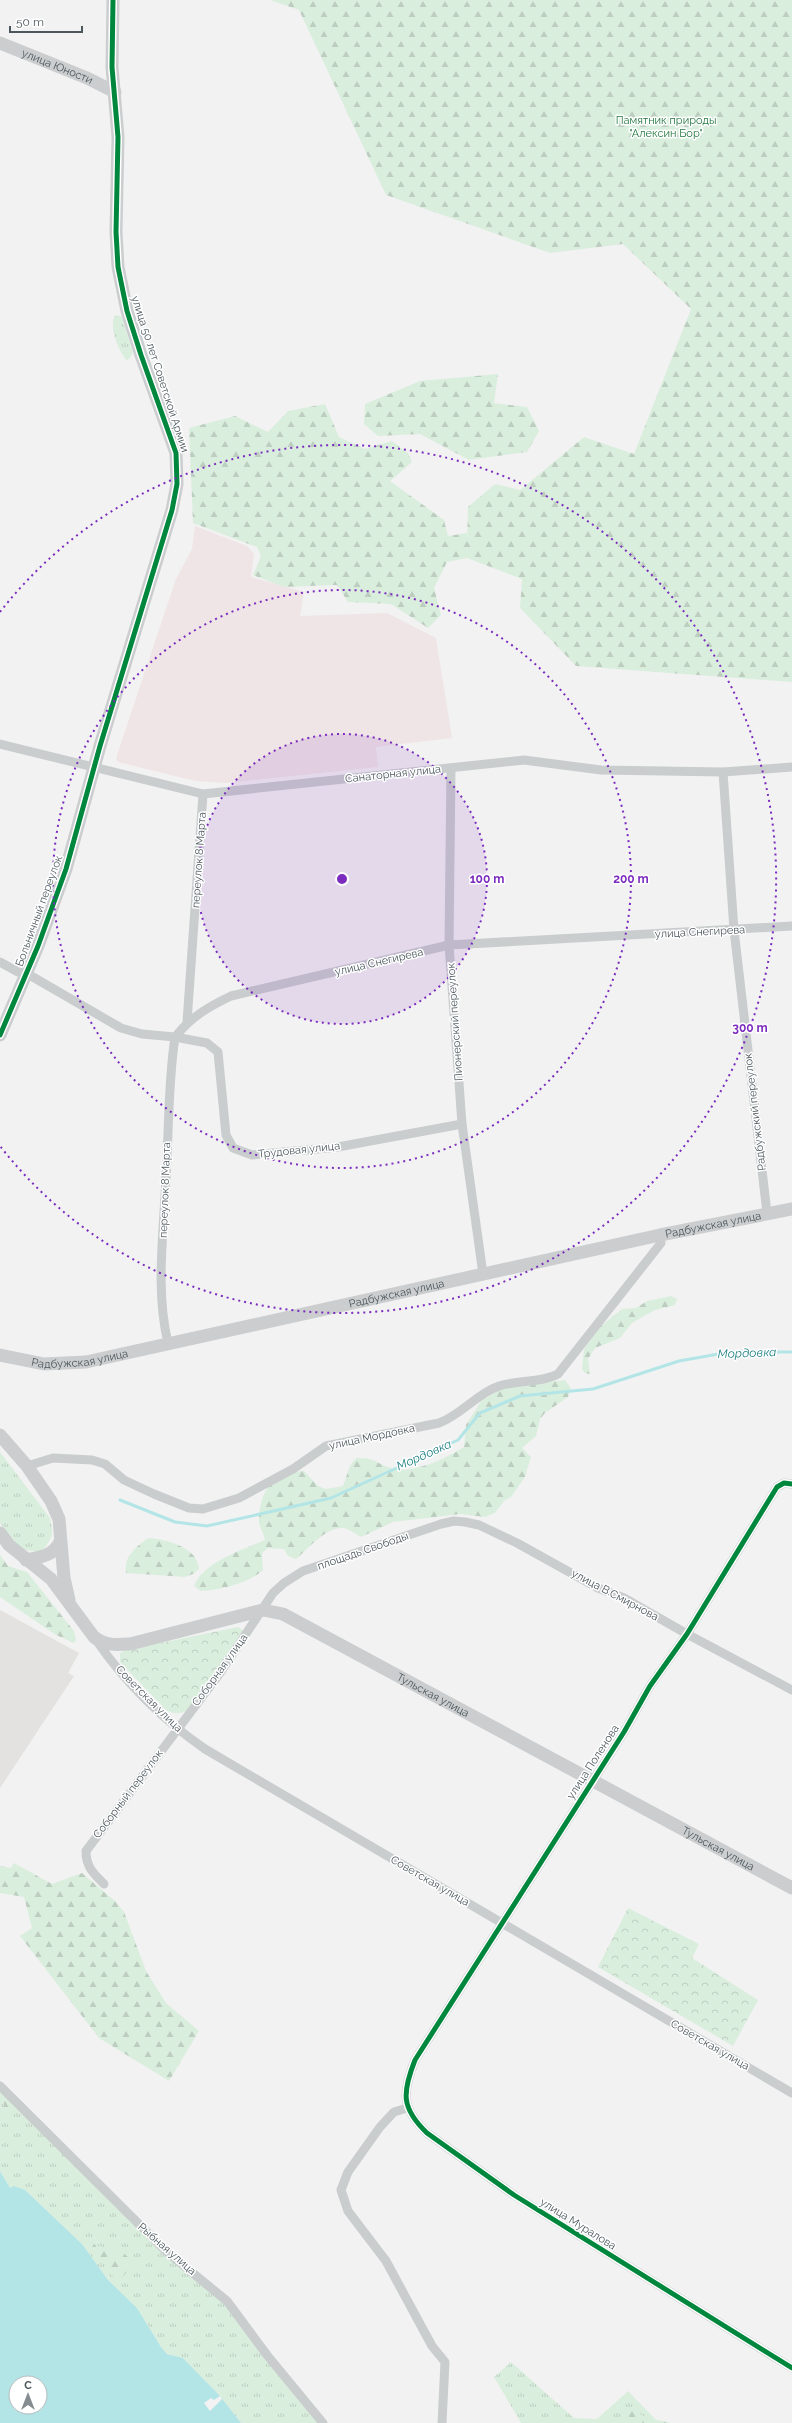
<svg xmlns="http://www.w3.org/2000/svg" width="792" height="2423" font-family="Raleway,sans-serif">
  <defs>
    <pattern id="grass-tufts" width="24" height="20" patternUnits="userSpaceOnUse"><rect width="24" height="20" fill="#daeede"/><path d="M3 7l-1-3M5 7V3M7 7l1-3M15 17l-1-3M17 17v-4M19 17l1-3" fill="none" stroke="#bdcec1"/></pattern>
    <pattern id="forest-firs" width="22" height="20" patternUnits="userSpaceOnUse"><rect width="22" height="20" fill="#daeede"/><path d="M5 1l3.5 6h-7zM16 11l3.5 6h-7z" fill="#bdcec1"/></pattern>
    <pattern id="park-crowns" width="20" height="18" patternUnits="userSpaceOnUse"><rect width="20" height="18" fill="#daeede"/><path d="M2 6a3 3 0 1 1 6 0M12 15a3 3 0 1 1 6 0" fill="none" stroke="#bdcec1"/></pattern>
  </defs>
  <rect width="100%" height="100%" fill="#f2f2f2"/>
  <path fill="#e3e2e0" d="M0 1610 79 1653 68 1673 74 1676 0 1788Z"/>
  <path fill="#efe5e6" d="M195 526 247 546 254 554 251 577 304 592 300 616 387 613 436 638 452 738 376 747 378 767 225 783 195 781 118 762 116 758 176 579 192 549Z"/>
  <g fill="url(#grass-tufts)">
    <path d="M117 315 122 317 133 353 129 359 126 360C118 349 110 330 114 317Z"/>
    <path d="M0 1452 50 1518 52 1528V1536L45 1548 37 1552 21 1549 0 1523Z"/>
    <path d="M0 2081 168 2250C228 2299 278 2363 328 2423H241L220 2396 183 2358 167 2354 161 2347 137 2308 108 2280 82 2244 25 2190 10 2188 0 2171Z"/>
    <path d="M511 2362 574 2418 597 2419 628 2391 659 2423H521L494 2377Z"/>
  </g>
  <g fill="url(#forest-firs)">
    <path d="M270 0H792V682L576 666 520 608 522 579 467 558 447 562 434 588 441 615 428 628 391 604 348 602 337 585 284 587 253 575 261 556 257 547 193 523 189 428 235 416 268 432 288 411 325 404 339 437 365 449 392 441 408 453 412 462 390 481 444 520 448 536 467 533V544L468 507 495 484 520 490 584 437 634 454 691 309 623 244 550 253 386 195 299 10Z"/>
    <path d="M498 374 494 403 527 407 539 431 527 452 469 460 420 434 378 436 364 424 365 404 420 381Z"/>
    <path d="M671 1296 677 1299 675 1305 655 1310 632 1323 620 1338 595 1348 588 1359 590 1374 585 1373 582 1369 584 1349 601 1326 622 1309 636 1308 647 1301Z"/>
    <path d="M565 1380 571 1388 568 1397 545 1413 540 1419 536 1436 522 1448 531 1457 525 1477 511 1497 504 1501 495 1513 485 1517 460 1514 393 1522 361 1537C356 1534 349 1529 344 1528 326 1526 308 1549 296 1559L288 1556 284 1549 268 1548 262 1553 263 1570C249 1583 220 1590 201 1591L194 1586C203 1562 243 1550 265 1540 264 1534 260 1528 259 1522 258 1512 262 1494 269 1486 276 1478 294 1471 304 1471L318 1486 326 1489 343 1486 350 1466 356 1458C377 1458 371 1461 388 1467 411 1476 444 1459 464 1447L466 1425 481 1401 503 1388Z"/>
    <path d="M148 1538C166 1539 198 1547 199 1569L193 1574 185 1577 126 1573C124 1556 135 1548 148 1538Z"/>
    <path d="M0 1555 8 1566 27 1572 74 1631 76 1640 74 1643 56 1635 0 1597Z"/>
    <path d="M14 1863 52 1884 82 1873 116 1902 124 1912 146 1971 166 2003 199 2031 169 2081 99 2038 20 1936 32 1928 24 1897 0 1893V1866L11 1868Z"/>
    <path d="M5 2096 17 2108 8 2120H4L1 2116 4 2105 2 2098Z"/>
    <path d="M94 2244C105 2250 120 2248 128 2257 129 2268 128 2273 119 2280L111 2275C107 2263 98 2258 92 2247Z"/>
    <path d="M629 2409 648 2418 672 2423H634L627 2414Z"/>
  </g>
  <g fill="url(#park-crowns)">
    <path d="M238 1627 244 1631 190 1709C181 1714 176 1715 166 1710L120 1662V1653L126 1650Z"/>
    <path d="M628 1908 699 1944 692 1958 758 2000 733 2046 598 1967Z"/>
  </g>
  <path fill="#b3e5e7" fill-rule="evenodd" d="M0 2171 10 2188 14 2186 25 2190 82 2244 108 2280 137 2308 161 2347 167 2354 183 2358 220 2396 241 2423H0ZM16 2383H40V2407H16Z"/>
  <path fill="#f2f2f2" d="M220 2396 222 2399 210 2411 204 2403 211 2398 214 2400Z"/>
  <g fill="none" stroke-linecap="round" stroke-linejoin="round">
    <path stroke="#b3e5e7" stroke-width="3" d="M120 1500 175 1522 207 1526 331 1498 458 1440 480 1413 520 1396 593 1389 679 1361 730 1352H792"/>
    <g stroke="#cacdce" stroke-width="9">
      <path d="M0 744 203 794 524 760 601 770 723 772 792 767"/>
      <path d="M451 768 449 945 462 1124 483 1274"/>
      <path d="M723 772 734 930 767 1213"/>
      <path d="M0 962 18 972 26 973 121 1028 142 1034 175 1037C191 1017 208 1007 231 996L449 945 792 926"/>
      <path d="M187 1022 203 794"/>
      <path d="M168 1343C155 1289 164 1231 166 1176 169 1129 168 1083 175 1037L207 1043 218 1052 226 1135 233 1148 252 1155 338 1147 462 1124"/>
      <path d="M27 1466 53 1458 92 1460 105 1464 124 1480 154 1494 189 1508 203 1509 239 1498 293 1469 326 1446 439 1423C461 1415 476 1394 499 1386 518 1380 541 1383 558 1374L661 1243 660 1235"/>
      <path d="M792 1484 784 1483 777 1487 687 1634 650 1686 624 1732 415 2060C402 2093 401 2108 427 2133L514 2195 792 2368"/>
      <path d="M96 1640C125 1682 163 1720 205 1749L792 2093"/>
      <path d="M104 1884C93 1873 86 1867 86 1851L220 1673 273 1593 284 1583 303 1571 441 1524 454 1521 465 1522 479 1525 517 1543 598 1588 624 1598 687 1634 792 1690"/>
      <path d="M0 2086 167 2252 227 2301 267 2355 323 2423"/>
      <path d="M407 2108 394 2112 380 2127 348 2172 341 2190 348 2211 386 2261 432 2346 445 2362 442 2423"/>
    </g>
    <g stroke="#cbcdcf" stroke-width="13">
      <path id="s1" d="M0 43 87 78 115 92"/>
      <path d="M0 1035 38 946 66 869 100 746 172 510 177 484 176 453 141 355 127 311 118 267 116 232 118 137 112 67 113 0"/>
      <path id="s2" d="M0 1355 44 1364 86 1362 660 1235 792 1209"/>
      <path d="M0 1435 27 1466 51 1501 59 1519 64 1578 69 1600"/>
      <path id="s3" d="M0 1533 9 1545 51 1579 94 1637C106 1646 116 1645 130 1644L263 1610 283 1614 792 1888"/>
      <path d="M26 1560C41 1557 53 1556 60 1542"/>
    </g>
    <g stroke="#fff" stroke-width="8">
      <g id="cycleway">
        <path d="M0 1035 38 946 66 869 100 746 172 510 177 484 176 453 141 355 127 311 118 267 116 232 118 137 112 67 113 0"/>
        <path d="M792 1484 784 1483 777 1487 687 1634 650 1686 624 1732 415 2060C402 2093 401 2108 427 2133L514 2195 792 2368"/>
      </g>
    </g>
    <use href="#cycleway" stroke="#00873e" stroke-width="5"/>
  </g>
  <circle cx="342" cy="879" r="145" fill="#7b2cbf" fill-opacity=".12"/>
  <g fill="none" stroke="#7b2cbf" stroke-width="2" stroke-dasharray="2 4">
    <circle cx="342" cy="879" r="145"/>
    <circle cx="342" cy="879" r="289"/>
    <path d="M0 612A434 434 0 1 1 0 1146"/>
  </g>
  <g text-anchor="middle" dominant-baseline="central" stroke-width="3" stroke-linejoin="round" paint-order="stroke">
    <g font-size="11" fill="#4b575c" stroke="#fff">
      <text stroke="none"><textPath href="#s1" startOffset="62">улица Юности</textPath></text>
      <text transform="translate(160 374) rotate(72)">улица 50 лет Советской Армии</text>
      <text transform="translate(393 774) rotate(-6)">Санаторная улица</text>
      <text transform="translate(199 860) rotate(-86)">переулок 8 Марта</text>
      <text transform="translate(39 911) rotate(-70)">Больничный переулок</text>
      <text transform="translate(700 932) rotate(-3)">улица Снегирева</text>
      <text transform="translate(379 962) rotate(-13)">улица Снегирева</text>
      <text transform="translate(455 1022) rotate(-94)">Пионерский переулок</text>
      <text transform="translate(755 1112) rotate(-97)">Радбужский переулок</text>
      <text transform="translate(299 1150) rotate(-6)">Трудовая улица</text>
      <text transform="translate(165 1190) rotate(-88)">переулок 8 Марта</text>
      <text stroke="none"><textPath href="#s2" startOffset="729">Радбужская улица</textPath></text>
      <text stroke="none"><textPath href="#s2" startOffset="405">Радбужская улица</textPath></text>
      <text stroke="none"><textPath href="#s2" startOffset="81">Радбужская улица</textPath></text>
      <text transform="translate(372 1437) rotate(-12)">улица Мордовка</text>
      <text transform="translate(363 1551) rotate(-19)">площадь Свободы</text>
      <text transform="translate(615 1595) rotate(28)">улица В.Смирнова</text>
      <text transform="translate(220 1670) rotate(-54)">Соборная улица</text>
      <text stroke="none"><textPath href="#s3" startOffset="507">Тульская улица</textPath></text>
      <text transform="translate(149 1699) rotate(45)">Советская улица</text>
      <text transform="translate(593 1762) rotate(-57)">улица Поленова</text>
      <text transform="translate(128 1794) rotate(-53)">Соборный переулок</text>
      <text stroke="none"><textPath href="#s3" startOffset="831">Тульская улица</textPath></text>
      <text transform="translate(430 1881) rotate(30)">Советская улица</text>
      <text transform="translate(710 2045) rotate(30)">Советская улица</text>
      <text transform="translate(578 2224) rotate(32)">улица Муралова</text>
      <text transform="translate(167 2249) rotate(41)">Рыбная улица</text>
    </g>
    <g font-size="11" fill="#23763e" stroke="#fff">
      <text x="666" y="120">Памятник природы<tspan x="666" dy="13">"Алексин Бор"</tspan></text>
    </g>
    <g font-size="12" font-style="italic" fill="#1b7e81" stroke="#fff">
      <text transform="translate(747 1353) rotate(-2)">Мордовка</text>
      <text transform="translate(424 1455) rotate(-24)">Мордовка</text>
    </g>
  </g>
  <circle cx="342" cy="879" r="6" fill="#7b2cbf" stroke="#fff" stroke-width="2"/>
  <g font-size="12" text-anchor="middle" font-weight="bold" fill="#7b2cbf" stroke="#fff" stroke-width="3" stroke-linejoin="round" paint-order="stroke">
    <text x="487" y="883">100 m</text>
    <text x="631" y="883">200 m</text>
    <text x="750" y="1032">300 m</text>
  </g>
  <g transform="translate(28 2395)"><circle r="19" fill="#ffffff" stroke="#b7bcbe"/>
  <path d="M0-3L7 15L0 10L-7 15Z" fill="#858d90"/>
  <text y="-6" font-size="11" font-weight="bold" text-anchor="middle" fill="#4b575c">С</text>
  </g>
  <path d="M10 26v6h72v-6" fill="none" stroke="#4b575c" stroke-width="2"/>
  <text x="16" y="26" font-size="12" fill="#4b575c" stroke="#ffffff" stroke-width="3" paint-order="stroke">50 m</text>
</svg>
